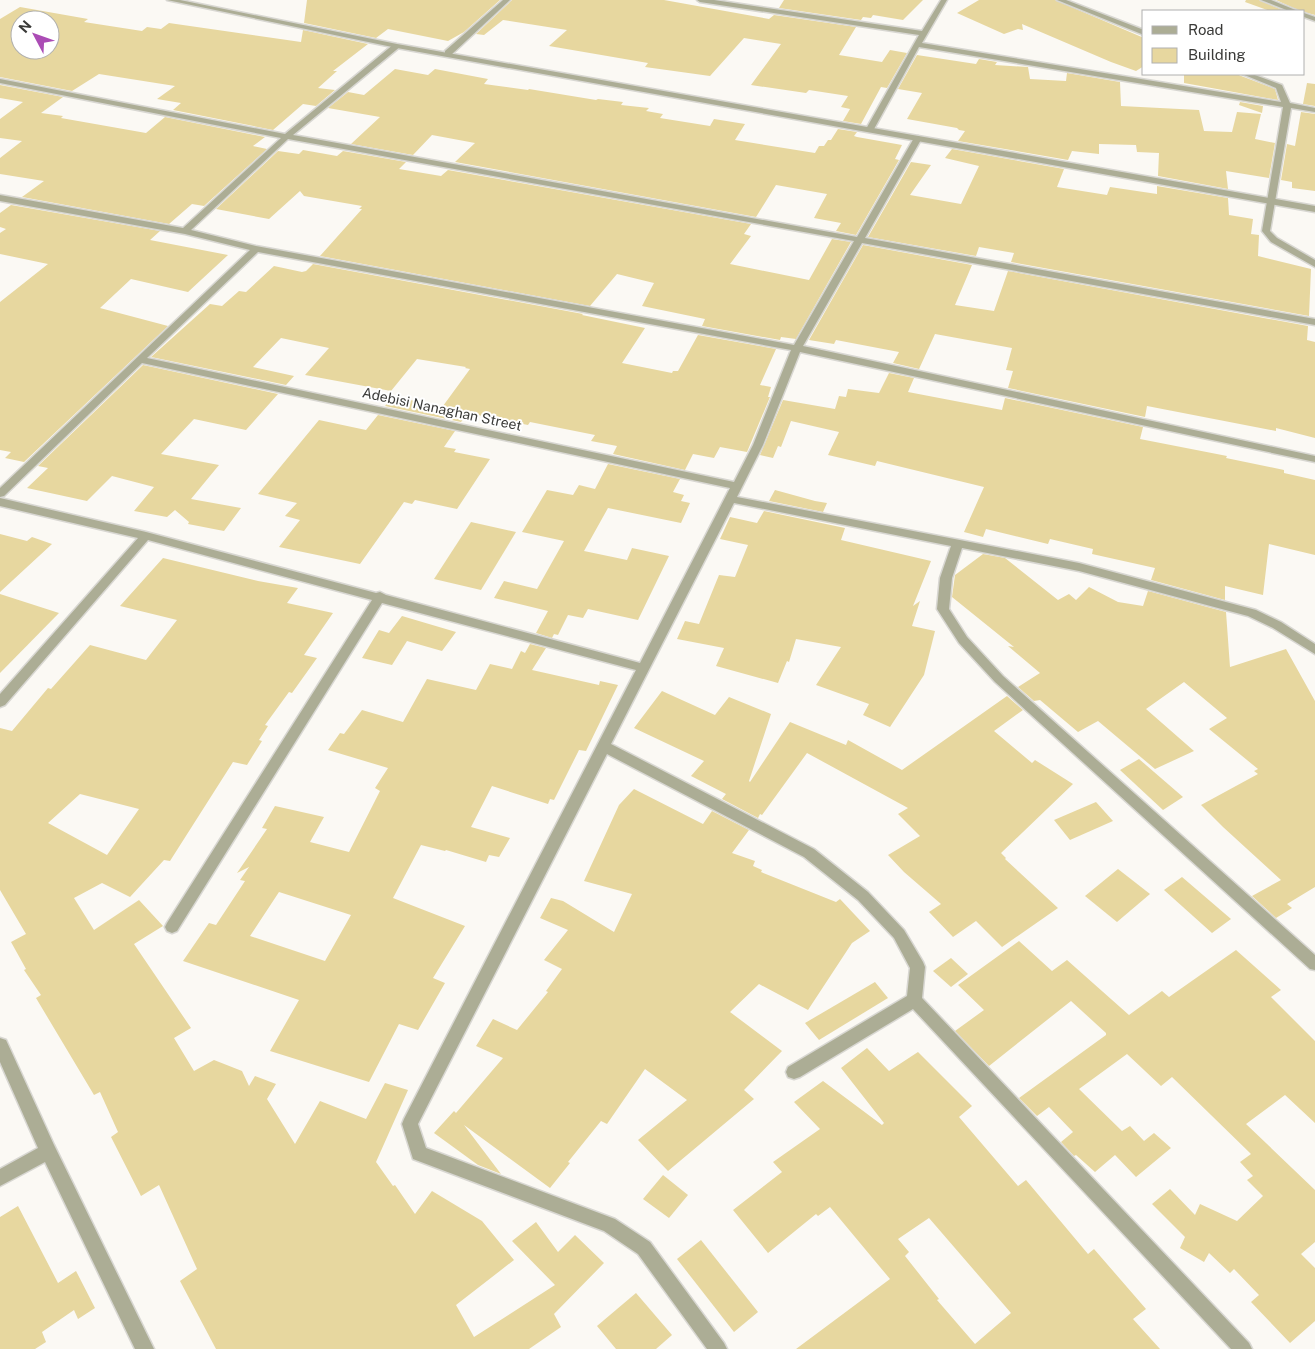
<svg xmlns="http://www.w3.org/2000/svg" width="1315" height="1349" font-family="'Public Sans',sans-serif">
  <rect width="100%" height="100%" fill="#fbf9f4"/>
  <g fill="#e7d79f" fill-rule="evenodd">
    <path d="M307 0H500L464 32 448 41 388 29 376 38 304 23Z"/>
    <path d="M512 0H664L769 19 774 15 856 27 839 55 882 62 890 50 907 53 887 88 881 87 861 124 843 121 850 109 841 107 848 96 809 90 806 93 751 85 781 44 744 38 710 76 645 67 648 63 549 46 567 30 503 20 484 35 476 34Z"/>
    <path d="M784 0H923L903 20 873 15 871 18 863 17 861 20 779 8Z"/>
    <path d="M979 0H1055L1144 38V66L1136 71 1111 62 1022 24 1023 30 1018 29 1004 34 957 13Z"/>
    <path d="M1246 0H1259L1285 11H1270L1245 2Z"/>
    <path d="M1276 0H1315V15L1300 11Z"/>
    <path d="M20 7 88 19 84 22 142 31 147 27 161 29 169 23 301 42 303 30 368 44 333 71H337L318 88 335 90 316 106 303 104 273 130 173 110 181 103 157 99 175 86 99 74 72 91 0 77V19ZM20 20H50V50H20Z"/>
    <path d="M917 55 976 64 979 59 997 62 995 65 1028 67 1030 79 1066 81 1067 73 1120 82 1121 106 1199 110 1204 131 1232 132 1237 112 1261 114 1255 139 1275 143 1269 178 1226 171 1228 189 1158 176 1159 153 1137 152 1136 145 1099 144V154L1072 151 1068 160 958 141 965 131 959 130 957 128 907 119 922 93 898 89Z"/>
    <path d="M395 69 428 75 435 69 488 79 484 84 528 90 529 89 596 100 598 99 623 102 621 105 649 108 646 111 663 114 660 118 710 126 714 119 745 124 735 140 815 153 819 146H824L828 140H831L838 129 857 132 854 136 857 137 902 145 895 159 899 160 856 235 836 231 841 223 814 218 827 194 776 185 756 217 455 162 475 143 432 135 413 155 351 144 380 117 328 108 348 92 364 95Z"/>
    <path d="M1184 74H1236L1275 89 1278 100 1184 83Z"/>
    <path d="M1307 83 1315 84V106L1303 104Z"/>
    <path d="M0 85 63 97 41 113 63 116 61 118 146 133 165 117 265 137 253 146 267 149 204 206 192 204 169 224 22 197 44 181 0 174V158L22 141 0 138V119L23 102 0 98Z"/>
    <path d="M1240 102 1263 106 1262 113 1239 105Z"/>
    <path d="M1301 112 1315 114V191L1292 188V182L1281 180 1287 144 1295 146Z"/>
    <path d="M952 149 1064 169 1057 187 1107 195 1110 187 1157 194V186L1228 198 1229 215 1253 219 1251 234 1259 235 1258 256 1311 269 1309 316 1011 262 1014 253 979 247 976 256 868 237 911 162 931 165 910 195 961 204 979 166 945 158Z"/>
    <path d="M303 150 337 156 343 151 406 162 399 169 441 176 448 170 751 224 744 234 751 236 730 264 809 280 832 239 851 242 796 339 781 337 780 340 702 326 705 319 642 306 654 283 617 274 590 306 320 256 362 209H359L362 206 304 196 300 191 269 219 216 209 278 151 299 154Z"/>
    <path d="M11 205 160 231 150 240 228 255 188 292 131 279 100 308 168 326 24 462 5 458 11 452 0 450V302L48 264 0 254V233L6 229 0 227V213Z"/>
    <path d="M863 245 972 265 955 305 994 311 1008 271 1308 326 1307 340 1315 342V438L1276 428V431L1147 406 1145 417 1008 388 1013 371 1006 370 1012 348 935 334 919 369 893 363 899 352 836 340 834 344 809 340Z"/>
    <path d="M313 264 583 314 582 315 645 328 622 363 672 373 673 371H678L698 335 776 349 760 385 771 387 768 397H770L747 452 720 447 714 458 693 454 685 470 613 454 617 446 591 441 595 435 530 422 528 425 468 413 461 422 385 406 393 397 443 406 470 369 465 368 466 367 417 359 391 391 305 375 329 348 281 338 253 367 294 376 286 385 151 357 210 304 222 306 239 291 246 292 274 266 302 272 306 271Z"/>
    <path d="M143 365 278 394 246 430 194 419 161 454 219 465 191 499 241 508 224 531 188 524 189 522 175 510 167 517 134 511 154 487 112 476 87 501 27 488 48 468 38 466Z"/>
    <path d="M889 373 914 378 908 392 1002 410 1005 398 1143 427 1140 439 1227 456 1226 458 1284 470V473L1315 480V555L1269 544 1263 595 1225 586V600L1151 580 1155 568 1092 554 1093 549 1050 539 1048 544 986 529 983 537 964 532 984 487 877 461 875 466 828 455 839 432 791 421 781 447 778 446 773 458 760 455 783 400 835 409 839 396 846 397 848 389 879 393Z"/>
    <path d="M378 415 455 431 444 447 456 449 454 452 490 459 457 509 415 500 412 504 404 502 360 564 279 547 300 520 285 516 297 503 258 494 319 420 366 430Z"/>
    <path d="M608 464 680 479 673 492 684 495 681 501 690 503 681 523 608 508 584 551 627 560 632 548 669 556 638 620 588 609 583 618 568 615 558 635 554 634 552 638 536 633 548 611 494 598 504 581 537 589 564 541 522 532 547 490 573 495 579 485 595 489Z"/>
    <path d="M775 490 815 501 827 503 823 512 769 501Z"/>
    <path d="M764 511 845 528 841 540 931 561 913 606 920 601 912 626 935 631 924 675 890 727 863 715 869 704 816 685 841 647 796 639 789 662 787 661 778 683 716 666 724 648 677 639 685 621 699 624 719 575 735 577 748 545 720 539 730 517 757 523Z"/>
    <path d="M471 522 516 532 481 590 434 579Z"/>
    <path d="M0 534 27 541 32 537 52 544 0 592Z"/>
    <path d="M983 554 1005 558 1058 600 1069 594 1076 600 1089 587 1118 602 1143 606 1148 591 1226 612 1230 667 1286 649 1315 701V887L1287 904 1292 908 1276 918 1252 896 1281 880 1223 827 1201 805 1258 774 1254 771 1258 769 1209 729 1227 718 1184 682 1146 709 1194 751 1155 769 1098 721 1078 732 1040 700 1034 701 1018 687 1040 673 1008 646 1014 647 952 597 955 575Z"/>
    <path d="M163 558 258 581 298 588 287 603 333 613 304 655 317 658 292 693 289 692 265 725 268 726 259 740 262 741 247 765 233 762 170 861 164 860 130 897 102 883 74 898 94 930 139 900 163 926 134 944 191 1028 174 1038 194 1071 214 1060 242 1071 249 1086 255 1076 276 1084 267 1099 295 1144 320 1101 366 1119 385 1083 408 1090 376 1162 393 1186 395 1185 415 1214 432 1191 482 1221 514 1260 456 1305 474 1337 555 1285 512 1241 536 1222 558 1252 575 1235 604 1263 554 1314 561 1327 529 1349H216L180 1281 197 1269 159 1185 141 1196 111 1137 118 1132 100 1092 94 1095 36 998 41 995 24 970 26 969 11 942 26 934 0 890V728L12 731 48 688 51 689 90 645 146 660 177 620 120 606ZM80 794 139 809 107 855 48 823Z"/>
    <path d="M0 594 59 613 0 673Z"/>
    <path d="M402 616 456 632 442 651 407 641 392 665 362 658 379 630 389 633Z"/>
    <path d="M530 644 546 648 532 670 599 685 600 681 618 685 586 751 579 750 554 800 550 799 548 804 492 786 471 827 510 838 499 857 489 855 486 862 446 850 445 851 421 845 393 898 465 926 433 978 445 983 418 1030 399 1024 369 1082 270 1051 299 1000 183 961 209 923 216 925 245 881 240 880 249 867 237 873 267 829 262 828 275 806 324 817 310 842 349 852 380 791 375 788 388 768 328 750 340 733 344 734 362 710 403 722 427 679 476 690 490 664 512 669 521 651 525 653ZM279 892 351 915 325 961 250 936Z"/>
    <path d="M662 691 715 715 729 697 771 714 749 781 750 782 790 722 846 745 848 740 902 770 1007 696 1023 710 994 731 1032 763 1035 760 1073 784 1001 853 1006 858 1005 859 1058 908 1002 947 976 921 953 937 929 912 941 904 904 872 888 855 920 836 898 814 908 808 807 753 762 815 760 814 758 818 722 799 726 794 691 776 704 761 634 728Z"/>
    <path d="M1139 759 1183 797 1163 810 1120 770Z"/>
    <path d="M634 789 703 824 712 811 749 830 732 853 755 861 753 866 762 870 761 872 836 902 840 899 870 931 852 943 808 1010 759 984 730 1012 782 1051 744 1090 754 1099 668 1171 638 1140 687 1100 645 1069 607 1124 601 1121 568 1162 570 1163 550 1188 464 1125 501 1174 478 1165 434 1133 454 1111 456 1113 503 1058 476 1046 493 1019 517 1030 548 992 546 991 562 969 544 960 568 930 540 918 551 898 563 901 614 932 632 894 584 881 619 805Z"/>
    <path d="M1096 802 1113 821 1070 840 1054 820Z"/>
    <path d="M1118 869 1150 894 1117 922 1085 896Z"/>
    <path d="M1182 877 1231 919 1212 933 1164 890Z"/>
    <path d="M1019 941 1052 971 1067 960 1129 1015 1162 991 1169 997 1236 950 1281 990 1271 997 1315 1041V1123L1285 1095 1246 1124 1315 1190V1242L1301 1254 1315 1268V1321L1290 1343 1251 1302 1259 1295 1234 1269 1230 1273 1209 1253 1204 1262 1180 1248 1185 1237 1152 1204 1170 1189 1195 1215 1200 1204 1237 1221 1263 1196 1247 1180 1253 1176 1240 1162 1251 1154 1172 1077 1161 1086 1127 1054 1079 1089 1122 1131 1130 1126 1144 1141 1154 1133 1171 1148 1136 1177 1115 1155 1095 1172 1076 1155 1074 1156 1061 1142 1073 1132 1049 1107 1037 1116 1019 1098 1106 1035V1033L1071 1001 989 1066 955 1031 984 1010 958 985Z"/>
    <path d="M951 958 968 974 951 987 933 971Z"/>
    <path d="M875 982 888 998 819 1040 805 1023Z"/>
    <path d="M867 1048 889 1071 918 1052 972 1106 959 1117 1018 1186 1026 1180 1088 1254 1094 1249 1146 1309 1133 1319 1160 1349H796L890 1279 830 1207 818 1216 816 1214 768 1253 733 1210 782 1172 773 1162 820 1129 794 1102 823 1081 882 1125 884 1123 841 1068ZM929 1218 1011 1313 975 1344 937 1300 939 1299 905 1256 909 1252 898 1239Z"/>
    <path d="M663 1175 688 1195 669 1218 643 1199Z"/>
    <path d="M18 1206 58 1283 76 1271 95 1308 78 1319 74 1310 42 1332 46 1342 35 1349H0V1217Z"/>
    <path d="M701 1240 758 1312 734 1332 677 1259Z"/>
    <path d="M636 1293 672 1335 656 1349H616L597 1326Z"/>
  </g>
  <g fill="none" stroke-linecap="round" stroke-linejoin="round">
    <g stroke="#d8d7d2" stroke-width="3">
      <g id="minor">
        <path d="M503 0H510L451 55H445V51Z"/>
        <path d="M697 0H714L922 31 941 0H947L922 43 1281 102 1276 88 1242 74H1252L1282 85 1290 103 1315 108V112L1291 108 1270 231 1277 238 1315 260V267L1271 242 1262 231 1283 107 919 47 874 129 870 131 866 129 919 35 700 2Z"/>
        <path d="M1057 0H1066L1144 30V35Z"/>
        <path d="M1261 0H1271L1298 11H1289Z"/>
        <path d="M1304 13 1315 17V21L1304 17Z"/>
        <path d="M394 44 401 46 293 135 857 237 914 138 918 136 922 138 865 238 1315 319V325L862 243 803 346 1315 456V462L800 352 763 445 737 497 1079 563 1256 610 1281 622 1315 644V654L1273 628 1248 616 1079 571 962 548 952 578 949 609 967 637 1003 676 1315 955V970L1310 969 995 682 959 643 937 609 940 578 951 546 734 503 611 744 814 849 868 892 904 930 923 962 925 967 922 998 1249 1343 1252 1349H1231L913 1009 800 1077 794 1079 788 1077 786 1072 788 1067 907 996 910 968 894 938 858 900 804 857 607 754 418 1124 426 1148 615 1219 650 1242 724 1343 727 1349H707L638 1254 604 1231 413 1159 402 1124 404 1119 636 670 382 603 177 931 172 933 167 931 165 927 167 923 372 600 148 540 5 705 0 707V694L138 538 0 506V498L146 532 376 593 380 592 386 595 640 663 730 488 142 363 4 496 0 497V488L250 250 185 234 0 201V195L183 228 281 138 0 83V79L285 134ZM288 139 854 241 794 345 256 246 191 230ZM258 252 791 350 753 445 734 482 147 358Z"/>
        <path d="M0 1038 6 1040 54 1145 154 1349H135L45 1162 0 1186V1169L38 1148 0 1062Z"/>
      </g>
    </g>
    <g stroke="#d8d7d2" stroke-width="3">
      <path id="tertiary" d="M167 0H180L397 44 1315 206V212L397 48Z"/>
    </g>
    <use href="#minor" fill="#acad95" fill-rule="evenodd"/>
    <use href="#tertiary" fill="#acad95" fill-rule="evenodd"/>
  </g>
  <g text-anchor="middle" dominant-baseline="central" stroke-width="4" stroke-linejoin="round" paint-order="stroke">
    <g font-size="14" fill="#3a3a38" stroke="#fff">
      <text transform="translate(442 409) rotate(12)">Adebisi Nanaghan Street</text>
    </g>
  </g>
  <rect x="1142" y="10" width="162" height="65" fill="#ffffff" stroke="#b0b0af"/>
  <rect x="1152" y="26" width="25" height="8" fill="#acad95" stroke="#b0b0af"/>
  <text x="1188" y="35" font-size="15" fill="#3a3a38">Road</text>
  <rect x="1152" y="48" width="25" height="15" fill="#e7d79f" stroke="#b0b0af"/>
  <text x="1188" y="60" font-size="15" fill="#3a3a38">Building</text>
  <g transform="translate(35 35) rotate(311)"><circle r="24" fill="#ffffff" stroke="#b0b0af"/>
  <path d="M0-4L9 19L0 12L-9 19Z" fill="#ab4cb5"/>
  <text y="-8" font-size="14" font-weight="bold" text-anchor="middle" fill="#3a3a38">N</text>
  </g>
</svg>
